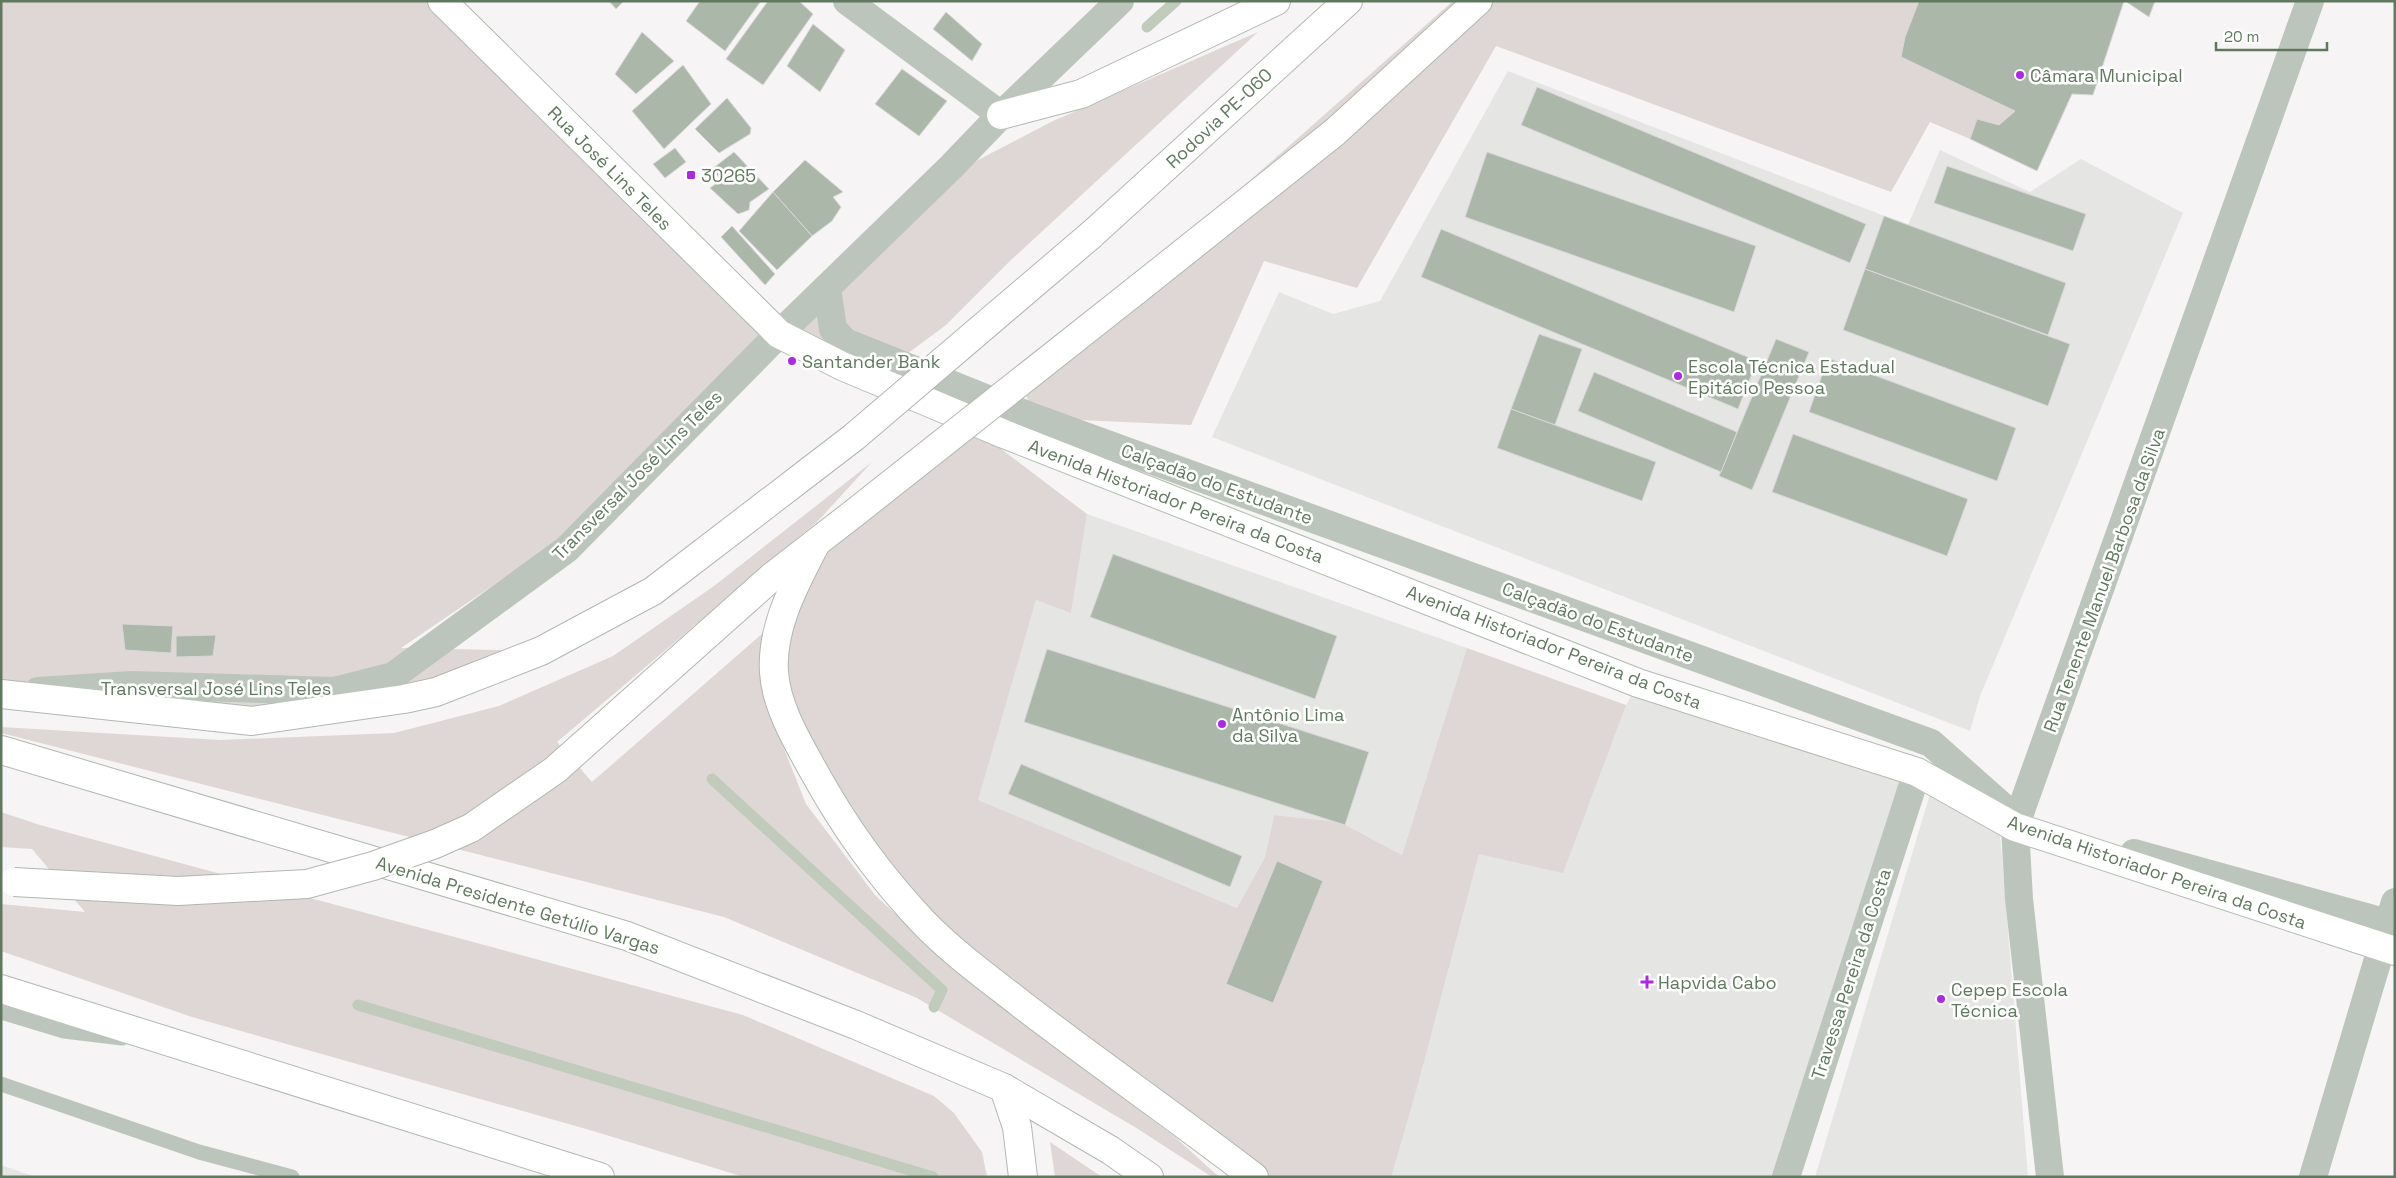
<svg xmlns="http://www.w3.org/2000/svg" width="2396" height="1178" font-family="'Space Grotesk',sans-serif">
  <rect width="100%" height="100%" fill="#f7f4f6"/>
  <g fill="#e5e5e4">
    <path d="M1508 71 1908 225 1940 150 2030 192 2081 159 2183 213 1980 696 1970 731 1212 437 1279 292 1333 314 1380 301Z"/>
    <path d="M1087 514 1467 648 1402 855 1340 822 1274 815 1265 857 1237 908 977 800 1036 600 1071 612Z"/>
    <path d="M1638 683 1917 772 1786 1177H1388L1419 1081 1479 854 1626 705Z"/>
    <path d="M1930 794 1999 821 2028 1177H1815Z"/>
    <path d="M1 1165 36 1177H1Z"/>
  </g>
  <g fill="#ded7d5">
    <path d="M1 1H442L779 334 558 541 401 648 541 651 484 673 252 721 1 694Z"/>
    <path d="M1453 1H1922L1901 57 2015 111 1999 125 1977 119 1970 139 1930 122 1891 192 1496 46 1357 288 1264 261 1191 425 1035 418 1021 383Z"/>
    <path d="M1258 32 1011 260 946 325 880 374 800 328 976 161 1053 121Z"/>
    <path d="M968 424 1087 514 1071 613 1036 600 978 800 1237 908 1265 857 1274 815 1340 822 1402 855 1467 648 1626 705 1563 873 1479 854 1419 1081 1391 1177H1254L1050 1026 912 898 823 768 791 692 773 576Z"/>
    <path d="M872 462 817 522 557 742 592 782 763 633V696L806 804 875 895 969 982 1175 1137 1219 1177H1212L1138 1129 917 998 724 917 1 733V727L220 740 394 733 499 706 613 656 714 586Z"/>
    <path d="M1 812 40 825 743 1015 934 1096 954 1113 982 1152 987 1177H744L593 1131 192 1017 1 951V904L85 912 32 849 1 847Z"/>
    <path d="M1050 1142 1102 1177H1055Z"/>
  </g>
  <g fill="none" stroke-linecap="round" stroke-linejoin="round">
    <g stroke="#c0cbbc" stroke-width="11">
      <path d="M1147 27 1176 1"/>
      <path d="M712 779 942 990 934 1007"/>
      <path d="M358 1005 933 1177"/>
    </g>
  </g>
  <g fill="#abb7a9" stroke="#d9d7d8">
    <path d="M609 1H624L616 9Z"/>
    <path d="M700 1H761L725 51 686 21Z"/>
    <path d="M768 1H799L813 14 763 85 726 59Z"/>
    <path d="M1919 1H2124L2093 95 2072 94 2037 171 1970 139 1977 119 1999 125 2015 111 1901 57 1905 37Z"/>
    <path d="M2125 1H2155L2149 17Z"/>
    <path d="M946 12 982 44 972 61 933 29Z"/>
    <path d="M813 24 845 50 820 92 787 66Z"/>
    <path d="M642 32 674 61 636 94 615 74Z"/>
    <path d="M683 65 711 104 664 149 632 111Z"/>
    <path d="M902 69 947 101 919 136 875 104Z"/>
    <path d="M1537 87 1866 224 1850 263 1521 125Z"/>
    <path d="M727 98 751 128 750 134 719 153 695 129Z"/>
    <path d="M675 148 686 162 665 178 653 164Z"/>
    <path d="M734 152 769 189 750 202 749 210 738 214 710 188 721 180 712 169Z"/>
    <path d="M1487 152 1756 246 1734 312 1465 217Z"/>
    <path d="M805 160 843 192 833 197 841 207 832 221 812 236 773 192Z"/>
    <path d="M1947 166 2086 214 2073 251 1934 203Z"/>
    <path d="M773 192 812 236 777 270 739 231Z"/>
    <path d="M1884 216 2066 283 2048 335 1865 269Z"/>
    <path d="M732 226 775 274 765 285 721 237Z"/>
    <path d="M1441 229 1757 361 1738 409 1421 277Z"/>
    <path d="M1865 269 2070 344 2048 406 1843 330Z"/>
    <path d="M1539 334 1582 349 1555 425 1511 409Z"/>
    <path d="M1776 339 1809 352 1752 490 1719 476Z"/>
    <path d="M1828 358 2016 428 1997 481 1809 412Z"/>
    <path d="M1594 372 1737 432 1721 472 1578 411Z"/>
    <path d="M1511 409 1656 462 1642 501 1497 448Z"/>
    <path d="M1793 434 1968 499 1947 556 1772 492Z"/>
    <path d="M1113 554 1337 636 1315 699 1090 617Z"/>
    <path d="M122 624 173 626 171 653 125 650Z"/>
    <path d="M216 635 213 656 176 657V636Z"/>
    <path d="M1047 649 1369 752 1345 825 1024 722Z"/>
    <path d="M1021 764 1242 856 1230 887 1008 794Z"/>
    <path d="M1277 861 1323 881 1273 1003 1226 984Z"/>
  </g>
  <g fill="none" stroke-linecap="round" stroke-linejoin="round">
    <g stroke="#b1bbb0" stroke-width="30">
      <path id="secondary" d="M442 1 779 334 842 366 1004 434 1638 683 1917 772 2015 827 2395 951"/>
    </g>
    <g stroke="#b0b9af" stroke-width="30">
      <g id="primary">
        <path d="M1 750 627 936 856 1025 1004 1088 1110 1150 1149 1177"/>
        <path d="M1 989 600 1177"/>
        <path d="M1004 1088 1017 1127 1023 1177"/>
      </g>
    </g>
    <g stroke="#b0b8af" stroke-width="30">
      <g id="highway">
        <path d="M1001 115 1081 94 1276 1"/>
        <path d="M1091 235 1348 1"/>
        <path d="M1134 292 1335 132 1478 1"/>
        <path d="M816 543C796 582 771 626 774 672 776 706 797 741 813 770 845 828 878 874 923 922 952 952 988 978 1021 1004 1098 1063 1177 1118 1254 1177"/>
        <path d="M746 600 773 576 853 514"/>
        <path d="M1 694 252 721 404 699 436 692 541 651 653 591 811 470"/>
      </g>
    </g>
    <g stroke="#bcc5bb" stroke-width="15">
      <path d="M1 1012 64 1031 122 1038"/>
      <path d="M1 1084 199 1152 292 1177"/>
    </g>
    <g stroke="#bcc5bb" stroke-width="28">
      <path d="M847 1 1001 115"/>
      <path d="M827 288 833 329 845 342 1035 418 1931 743 2020 822"/>
      <path d="M38 691 132 685 334 691 393 676 567 549 779 334 951 167 1001 115 1120 1"/>
      <path d="M2134 853 2395 925"/>
      <path d="M1786 1177 1917 772"/>
      <path d="M2050 1177 2019 899 2015 827 2310 1"/>
      <path d="M2313 1177 2395 902"/>
    </g>
    <use href="#secondary" stroke="#fff" stroke-width="28"/>
    <use href="#primary" stroke="#fff" stroke-width="28"/>
    <use href="#highway" stroke="#fff" stroke-width="28"/>
    <g stroke="#b0b8af" stroke-width="30" stroke-linecap="butt">
      <g id="highway-bridge">
        <path d="M811 470 854 437 1091 235"/>
        <path d="M853 514 1134 292"/>
        <path d="M14 882 178 891 307 884 373 866 435 844 471 828 555 770 746 600"/>
      </g>
    </g>
    <use href="#highway-bridge" stroke="#fff" stroke-width="28"/>
  </g>
  <g fill="#ad27e4" stroke="#fff" stroke-width="2">
    <circle cx="2020" cy="75" r="5"/>
    <rect x="686" y="170" width="10" height="10" rx="2.5"/>
    <circle cx="792" cy="361" r="5"/>
    <circle cx="1678" cy="376" r="5"/>
    <circle cx="1222" cy="724" r="5"/>
    <path d="M1644.5 974.5h5v5h5v5h-5v5h-5v-5h-5v-5h5z"/>
    <circle cx="1941" cy="999" r="5"/>
  </g>
  <g text-anchor="middle" dominant-baseline="central" stroke-width="5" stroke-linejoin="round" paint-order="stroke">
    <g font-size="18" fill="#60795e" stroke="#fff" text-anchor="start">
      <text x="2030" y="75">Câmara Municipal</text>
      <text x="701" y="175">30265</text>
      <text x="802" y="361">Santander Bank</text>
      <text x="1688" y="366">Escola Técnica Estadual<tspan x="1688" dy="21">Epitácio Pessoa</tspan></text>
      <text x="1232" y="714">Antônio Lima<tspan x="1232" dy="21">da Silva</tspan></text>
      <text x="1658" y="982">Hapvida Cabo</text>
      <text x="1951" y="989">Cepep Escola<tspan x="1951" dy="21">Técnica</tspan></text>
    </g>
    <g font-size="18" fill="#60795e" stroke="#fff">
      <text transform="translate(1219 118) rotate(-43)">Rodovia PE-060</text>
      <text transform="translate(610 168) rotate(45)">Rua José Lins Teles</text>
      <text transform="translate(637 475) rotate(-45)">Transversal José Lins Teles</text>
      <text transform="translate(1217 484) rotate(20)">Calçadão do Estudante</text>
      <text transform="translate(1176 501) rotate(21)">Avenida Historiador Pereira da Costa</text>
      <text transform="translate(2104 580) rotate(-70)">Rua Tenente Manuel Barbosa da Silva</text>
      <text transform="translate(1598 622) rotate(20)">Calçadão do Estudante</text>
      <text transform="translate(1554 647) rotate(21)">Avenida Historiador Pereira da Costa</text>
      <text x="216" y="688">Transversal José Lins Teles</text>
      <text transform="translate(2157 872) rotate(19)">Avenida Historiador Pereira da Costa</text>
      <text transform="translate(518 905) rotate(17)">Avenida Presidente Getúlio Vargas</text>
      <text transform="translate(1851 974) rotate(-72)">Travessa Pereira da Costa</text>
    </g>
  </g>
  <rect width="2396" height="1178" fill="none" stroke="#60795e" stroke-width="5"/>
  <path d="M2216 42v8h111v-8" fill="none" stroke="#60795e" stroke-width="2.5"/>
  <text x="2224" y="42" font-size="15" fill="#60795e" stroke="#ffffff" stroke-width="4" paint-order="stroke">20 m</text>
</svg>
